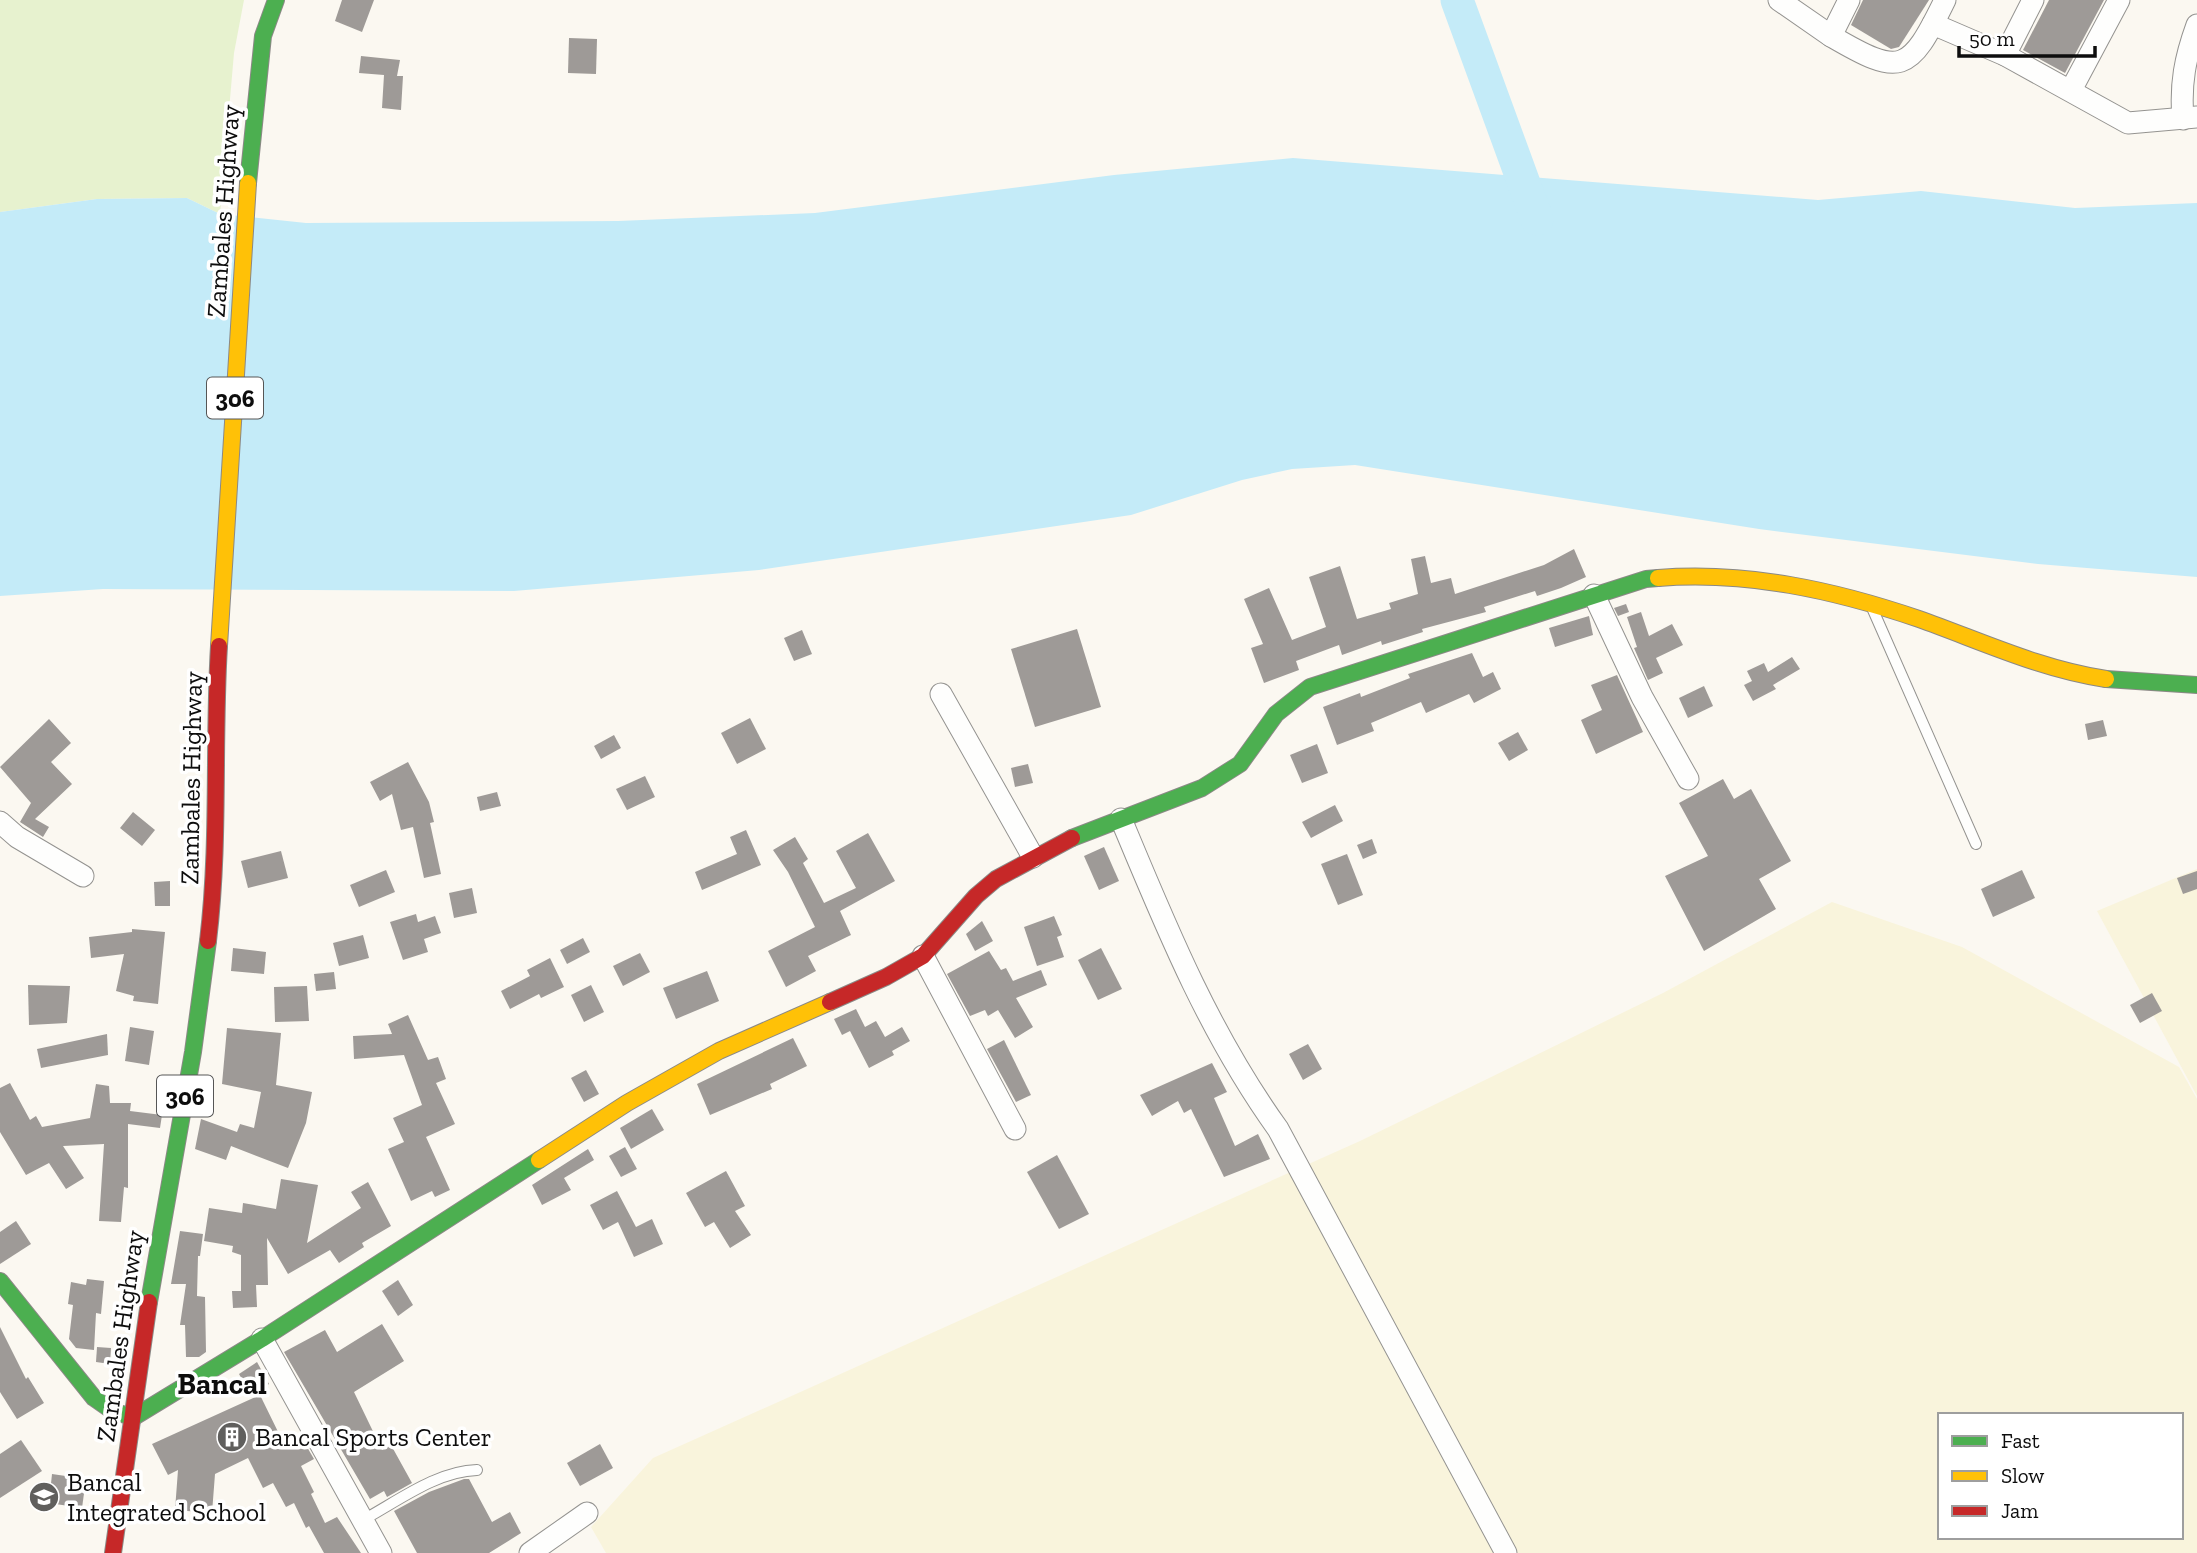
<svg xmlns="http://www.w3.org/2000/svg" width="2197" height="1553" font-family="'Zilla Slab',serif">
  <rect width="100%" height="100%" fill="#fbf8f1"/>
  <g fill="#f9f4dc" fill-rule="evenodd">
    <path d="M2197 869V1096L2097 911Z"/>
    <path d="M1832 902 1962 947 2179 1067 2197 1099V1553H606L591 1527 653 1458 1360 1141 1663 993ZM1940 1415H2181V1537H1940Z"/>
  </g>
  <path fill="#e7f2cf" d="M0 0H244L234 53 220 214 187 198 97 199 0 212Z"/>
  <path fill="#c4ebf8" d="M1293 158 1818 200 1921 191 2075 208 2197 203V577L2038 564 1759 529 1355 465 1292 469 1242 480 1131 515 759 570 514 591 103 589 0 596V212L97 199 187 198 220 214 306 223 618 221 815 213 1114 175Z"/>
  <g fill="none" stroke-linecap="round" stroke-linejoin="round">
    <path stroke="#c4ebf8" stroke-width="33" d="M1457 0 1537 219"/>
  </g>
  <g fill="#9e9a97">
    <path d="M342 0H374L362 32 335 21Z"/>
    <path d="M1863 0H1929L1899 47 1891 49 1851 25Z"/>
    <path d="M2049 0H2104L2065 73 2023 50Z"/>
    <path d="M569 38 597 39 596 74 568 73Z"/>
    <path d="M361 56 400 60 397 76H403L401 110 382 108 384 75 359 73Z"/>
    <path d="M1574 549 1586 577 1561 588 1537 596 1535 591 1484 607 1486 612 1422 629 1423 632 1382 645 1381 641 1342 655 1339 645 1296 661 1299 670 1264 683 1251 648 1263 644 1244 599 1269 588 1292 640 1326 627 1309 577 1340 566 1357 619 1391 609 1389 603 1418 594 1411 559 1425 556 1431 583 1451 578 1455 594 1544 565Z"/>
    <path d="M1626 604 1629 612 1618 616 1614 608Z"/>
    <path d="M1641 612 1649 636 1672 624 1683 645 1656 658 1663 673 1648 680 1634 648 1637 647 1627 617Z"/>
    <path d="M1589 616 1593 635 1555 647 1549 628Z"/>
    <path d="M1077 629 1101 707 1035 727 1011 649Z"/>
    <path d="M802 630 812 654 794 661 784 638Z"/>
    <path d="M1472 653 1483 677 1493 672 1501 689 1474 703 1469 694 1426 713 1421 702 1371 723 1374 731 1337 745 1323 707 1360 693 1361 697 1410 678 1408 674Z"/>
    <path d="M1792 657 1800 669 1773 685 1776 689 1753 701 1744 685 1752 681 1747 671 1764 663 1768 672Z"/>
    <path d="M1617 675 1643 732 1596 754 1581 720 1602 710 1591 685Z"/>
    <path d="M1704 686 1713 706 1688 718 1679 698Z"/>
    <path d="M750 718 766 749 737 764 721 733Z"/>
    <path d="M49 719 71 743 51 762 72 784 35 819 49 827 43 837 20 822 31 803 0 767Z"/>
    <path d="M2103 720 2107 736 2088 740 2085 724Z"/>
    <path d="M1518 732 1528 750 1509 761 1498 743Z"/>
    <path d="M614 735 621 748 601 759 594 746Z"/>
    <path d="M1317 744 1328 773 1302 783 1290 755Z"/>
    <path d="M408 762 429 802 434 822 430 823 441 874 424 878 413 827 401 830 392 794 380 801 370 782Z"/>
    <path d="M1028 764 1033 783 1015 787 1011 768Z"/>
    <path d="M645 776 655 797 627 810 616 789Z"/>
    <path d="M1723 779 1734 799 1751 789 1791 861 1759 879 1776 909 1704 951 1665 876 1708 856 1679 803Z"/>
    <path d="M497 792 501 806 480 811 477 797Z"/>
    <path d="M1335 805 1343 821 1311 838 1302 822Z"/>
    <path d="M133 812 155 830 142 846 120 828Z"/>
    <path d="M746 830 761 865 702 890 695 872 737 854 730 837Z"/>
    <path d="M868 833 895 881 840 911 851 935 808 956 816 971 786 987 768 951 815 927 788 872 773 850 795 837 808 859 803 863 824 903 856 888 836 851Z"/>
    <path d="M1372 839 1377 853 1363 859 1357 845Z"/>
    <path d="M1104 847 1119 881 1099 890 1084 856Z"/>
    <path d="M281 851 288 878 248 888 241 861Z"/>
    <path d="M1347 854 1363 895 1338 905 1321 864Z"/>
    <path d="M386 870 395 892 359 907 350 885Z"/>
    <path d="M2022 870 2035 898 1993 917 1981 889Z"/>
    <path d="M2197 871V889L2183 894 2177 878Z"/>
    <path d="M170 881V906H155L154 882Z"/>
    <path d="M472 888 477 913 454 918 449 893Z"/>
    <path d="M416 914 418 922 435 916 441 933 424 939 428 952 403 960 390 922Z"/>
    <path d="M1054 916 1062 935 1057 937 1064 957 1037 966 1024 927Z"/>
    <path d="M982 921 993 941 975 951 966 934Z"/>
    <path d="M132 929 165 932 158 1004 133 1001 134 996 116 991 124 954 91 958 89 937 132 932Z"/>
    <path d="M363 935 369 958 339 966 333 943Z"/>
    <path d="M583 938 590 952 567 964 560 950Z"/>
    <path d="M233 948 266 952 264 974 231 971Z"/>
    <path d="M1101 948 1122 989 1098 1000 1078 960Z"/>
    <path d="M989 951 1001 970 1006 968 1013 981 1041 970 1047 985 1016 998 1033 1027 1015 1038 998 1010 988 1016 985 1010 970 1016 947 974Z"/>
    <path d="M640 953 650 972 623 986 613 966Z"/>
    <path d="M550 958 564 987 541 998 539 994 510 1009 501 991 530 976 527 970Z"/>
    <path d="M707 971 719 1001 676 1019 663 988Z"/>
    <path d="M334 972 336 989 316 991 314 974Z"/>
    <path d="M28 985 70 986 67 1023 29 1025Z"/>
    <path d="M591 985 604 1012 584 1022 571 995Z"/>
    <path d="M307 986 309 1021 275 1022 274 987Z"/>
    <path d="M2152 993 2162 1011 2140 1023 2130 1005Z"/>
    <path d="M856 1009 865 1027 876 1021 885 1037 902 1027 910 1041 892 1051 894 1055 869 1068 850 1031 842 1035 834 1019Z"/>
    <path d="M408 1015 428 1060 438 1057 446 1079 436 1083 455 1124 426 1137 450 1190 435 1197 432 1191 411 1201 388 1149 404 1142 393 1118 422 1105 404 1055 354 1059 353 1036 392 1034 388 1024Z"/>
    <path d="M130 1027 154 1031 149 1065 125 1061Z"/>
    <path d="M227 1028 281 1033 276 1085 312 1092 306 1123 288 1168 231 1146 226 1160 195 1149 201 1119 237 1132 240 1124 254 1128 261 1092 222 1084Z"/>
    <path d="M107 1034 108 1055 41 1068 37 1049Z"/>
    <path d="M793 1038 807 1066 770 1084 772 1089 710 1115 697 1084Z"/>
    <path d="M1004 1040 1031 1095 1016 1102 987 1049Z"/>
    <path d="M1308 1044 1322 1069 1303 1080 1289 1054Z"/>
    <path d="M1212 1063 1227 1092 1214 1098 1235 1146 1258 1134 1270 1159 1224 1177 1191 1109 1184 1113 1178 1101 1152 1116 1140 1095Z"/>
    <path d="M586 1070 599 1094 584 1102 571 1078Z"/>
    <path d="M10 1083 30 1120 36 1116 42 1127 90 1118 96 1084 109 1086 110 1103H131L130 1111 162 1115 160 1128 128 1124V1188L124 1187 121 1222 99 1221 104 1144 63 1146 84 1178 66 1189 49 1163 26 1175 0 1132V1088Z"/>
    <path d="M652 1109 664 1130 631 1149 620 1128Z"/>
    <path d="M625 1147 637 1169 621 1177 609 1156Z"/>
    <path d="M588 1149 594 1160 564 1178 571 1190 542 1205 532 1185Z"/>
    <path d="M1057 1155 1089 1214 1059 1229 1027 1172Z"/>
    <path d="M726 1171 745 1206 735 1211 751 1235 730 1248 714 1222 705 1227 686 1193Z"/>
    <path d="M281 1179 318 1185 307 1243 361 1208 351 1192 368 1182 391 1226 362 1243 364 1247 339 1263 330 1250 288 1274 267 1238 268 1285H256L257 1307 233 1308 232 1291H241V1255L232 1252 233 1246 204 1241 209 1208 242 1213 243 1203 276 1209Z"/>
    <path d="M617 1191 636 1227 652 1219 663 1244 634 1257 618 1222 603 1230 590 1205Z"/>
    <path d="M16 1221 31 1244 0 1264V1232Z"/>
    <path d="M180 1231 203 1234 200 1256H198L197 1296 205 1297 206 1352 199 1357H186L185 1325H180L186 1284H171Z"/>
    <path d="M87 1279 104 1281 101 1314 96 1313 94 1350 76 1348 69 1339 73 1305 68 1304 71 1282 86 1285Z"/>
    <path d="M398 1280 413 1305 398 1316 382 1291Z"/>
    <path d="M382 1324 404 1361 354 1392 382 1450 391 1445 412 1483 387 1497 384 1491 370 1499 284 1352 325 1330 337 1352Z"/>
    <path d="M0 1327 26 1379 28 1377 44 1403 17 1419 0 1392Z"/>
    <path d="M97 1347 111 1348 110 1364 96 1362Z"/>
    <path d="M257 1362 269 1384 251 1395 239 1374Z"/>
    <path d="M260 1395 284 1444 300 1435 314 1459 301 1466 314 1492 311 1494 325 1523 337 1517 361 1553H324L309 1526 306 1528 294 1503 286 1507 273 1483 263 1488 248 1458 215 1474 212 1513 175 1510 178 1470 168 1475 152 1444Z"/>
    <path d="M21 1440 42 1471 0 1498V1454Z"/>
    <path d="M600 1444 613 1468 580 1486 567 1463Z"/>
    <path d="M52 1474 86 1479 82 1508 49 1503Z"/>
    <path d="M464 1479H469L492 1522 510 1512 521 1533 489 1553H417L394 1511 429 1492Z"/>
  </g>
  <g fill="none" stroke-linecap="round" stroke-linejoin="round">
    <g stroke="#949390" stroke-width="12">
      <g id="lane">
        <path d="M1873 610 1976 844"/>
        <path d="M363 1520C398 1501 437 1471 477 1470"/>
      </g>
    </g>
    <g stroke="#949390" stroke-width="23">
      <g id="street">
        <path d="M1779 0 1831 36"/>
        <path d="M1849 0 1831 36C1901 77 1909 74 1945 0"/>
        <path d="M1933 24 2005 55 2128 123 2197 117"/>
        <path d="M2005 55 2033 0"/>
        <path d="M2071 90 2119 0"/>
        <path d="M2183 119C2180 84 2185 58 2197 25"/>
        <path d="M1594 595 1642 697 1688 779"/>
        <path d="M941 694 1033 857"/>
        <path d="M1121 819C1166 927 1209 1033 1278 1129L1506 1553"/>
        <path d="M0 822 17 837 83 876"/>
        <path d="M923 956 1015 1129"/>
        <path d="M262 1339 381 1553"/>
        <path d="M530 1553 587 1513"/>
      </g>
    </g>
    <g stroke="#8b8986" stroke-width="18">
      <g id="fast">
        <path d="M248 183 263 36 276 0"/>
        <path d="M2106 679 2197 685"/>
        <path d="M1072 838 1202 788 1240 764 1276 714 1310 687 1646 579 1658 578"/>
        <path d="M0 1281 94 1398 114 1412 134 1417 262 1339 539 1160"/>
        <path d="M149 1302 193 1052 208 941"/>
      </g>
    </g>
    <g stroke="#8b8986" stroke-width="18">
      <g id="slow">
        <path d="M1658 578C1747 571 1834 590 1919 619 1981 641 2040 669 2106 679"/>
        <path d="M219 646 248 183"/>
        <path d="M539 1160 627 1103 719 1051 830 1002"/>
      </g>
    </g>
    <g stroke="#8b8986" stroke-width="18">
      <g id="jam">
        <path d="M208 941C220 842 213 744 219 646"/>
        <path d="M830 1002 886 977 923 956 976 896 996 879 1072 838"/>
        <path d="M113 1553 149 1302"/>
      </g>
    </g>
    <use href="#lane" stroke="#fefefd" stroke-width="10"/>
    <use href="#street" stroke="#fefefd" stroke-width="21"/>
    <use href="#fast" stroke="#4caf50" stroke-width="16"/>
    <use href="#slow" stroke="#ffc107" stroke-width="16"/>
    <use href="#jam" stroke="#c62828" stroke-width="16"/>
  </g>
  <defs>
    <g id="building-disc" transform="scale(1.575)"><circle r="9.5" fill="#605f5d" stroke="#fff"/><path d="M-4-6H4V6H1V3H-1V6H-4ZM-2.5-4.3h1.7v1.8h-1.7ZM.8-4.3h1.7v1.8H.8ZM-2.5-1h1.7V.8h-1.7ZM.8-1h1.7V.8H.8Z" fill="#fff"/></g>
    <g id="school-disc" transform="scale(1.575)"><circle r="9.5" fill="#605f5d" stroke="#fff"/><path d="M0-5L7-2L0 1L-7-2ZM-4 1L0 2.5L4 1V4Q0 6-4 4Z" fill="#fff"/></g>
  </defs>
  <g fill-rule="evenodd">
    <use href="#building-disc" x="232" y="1437"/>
    <use href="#school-disc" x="44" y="1497"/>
  </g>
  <g text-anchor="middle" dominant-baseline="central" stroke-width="7" stroke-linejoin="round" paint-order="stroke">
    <g fill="#fff" stroke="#565656" stroke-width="2">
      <rect x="207" y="377.5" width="56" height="41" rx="5"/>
      <rect x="157" y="1075.5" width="56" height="41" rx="5"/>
    </g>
    <g font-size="24" font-weight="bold" fill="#0d0d0d">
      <text x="235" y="398">306</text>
      <text x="185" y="1096">306</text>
    </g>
    <g font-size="26" fill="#0d0d0d" stroke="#fff">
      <text transform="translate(223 211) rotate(-86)">Zambales Highway</text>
      <text transform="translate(191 778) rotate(-89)">Zambales Highway</text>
      <text transform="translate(120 1336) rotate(-82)">Zambales Highway</text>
    </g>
    <g font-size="26" fill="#0d0d0d" stroke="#fff" text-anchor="start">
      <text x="255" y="1437">Bancal Sports Center</text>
      <text x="67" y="1482">Bancal<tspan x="67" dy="30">Integrated School</tspan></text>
    </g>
    <g font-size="30" font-weight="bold" fill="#0d0d0d" stroke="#fff">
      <text x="222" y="1384">Bancal</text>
    </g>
  </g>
  <rect x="1938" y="1413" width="245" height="126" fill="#ffffff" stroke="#9e9e9e" stroke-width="2"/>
  <rect x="1952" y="1436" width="35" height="10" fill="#4caf50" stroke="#9e9e9e" stroke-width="2"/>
  <text x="2001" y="1448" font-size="21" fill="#0d0d0d">Fast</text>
  <rect x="1952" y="1471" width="35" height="10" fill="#ffc107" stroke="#9e9e9e" stroke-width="2"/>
  <text x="2001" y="1483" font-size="21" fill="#0d0d0d">Slow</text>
  <rect x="1952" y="1506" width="35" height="10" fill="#c62828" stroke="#9e9e9e" stroke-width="2"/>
  <text x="2001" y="1518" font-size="21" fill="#0d0d0d">Jam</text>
  <path d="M1959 46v10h136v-10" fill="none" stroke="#0d0d0d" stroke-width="3.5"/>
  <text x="1969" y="46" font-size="21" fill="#0d0d0d" stroke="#ffffff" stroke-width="5" paint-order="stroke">50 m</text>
</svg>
